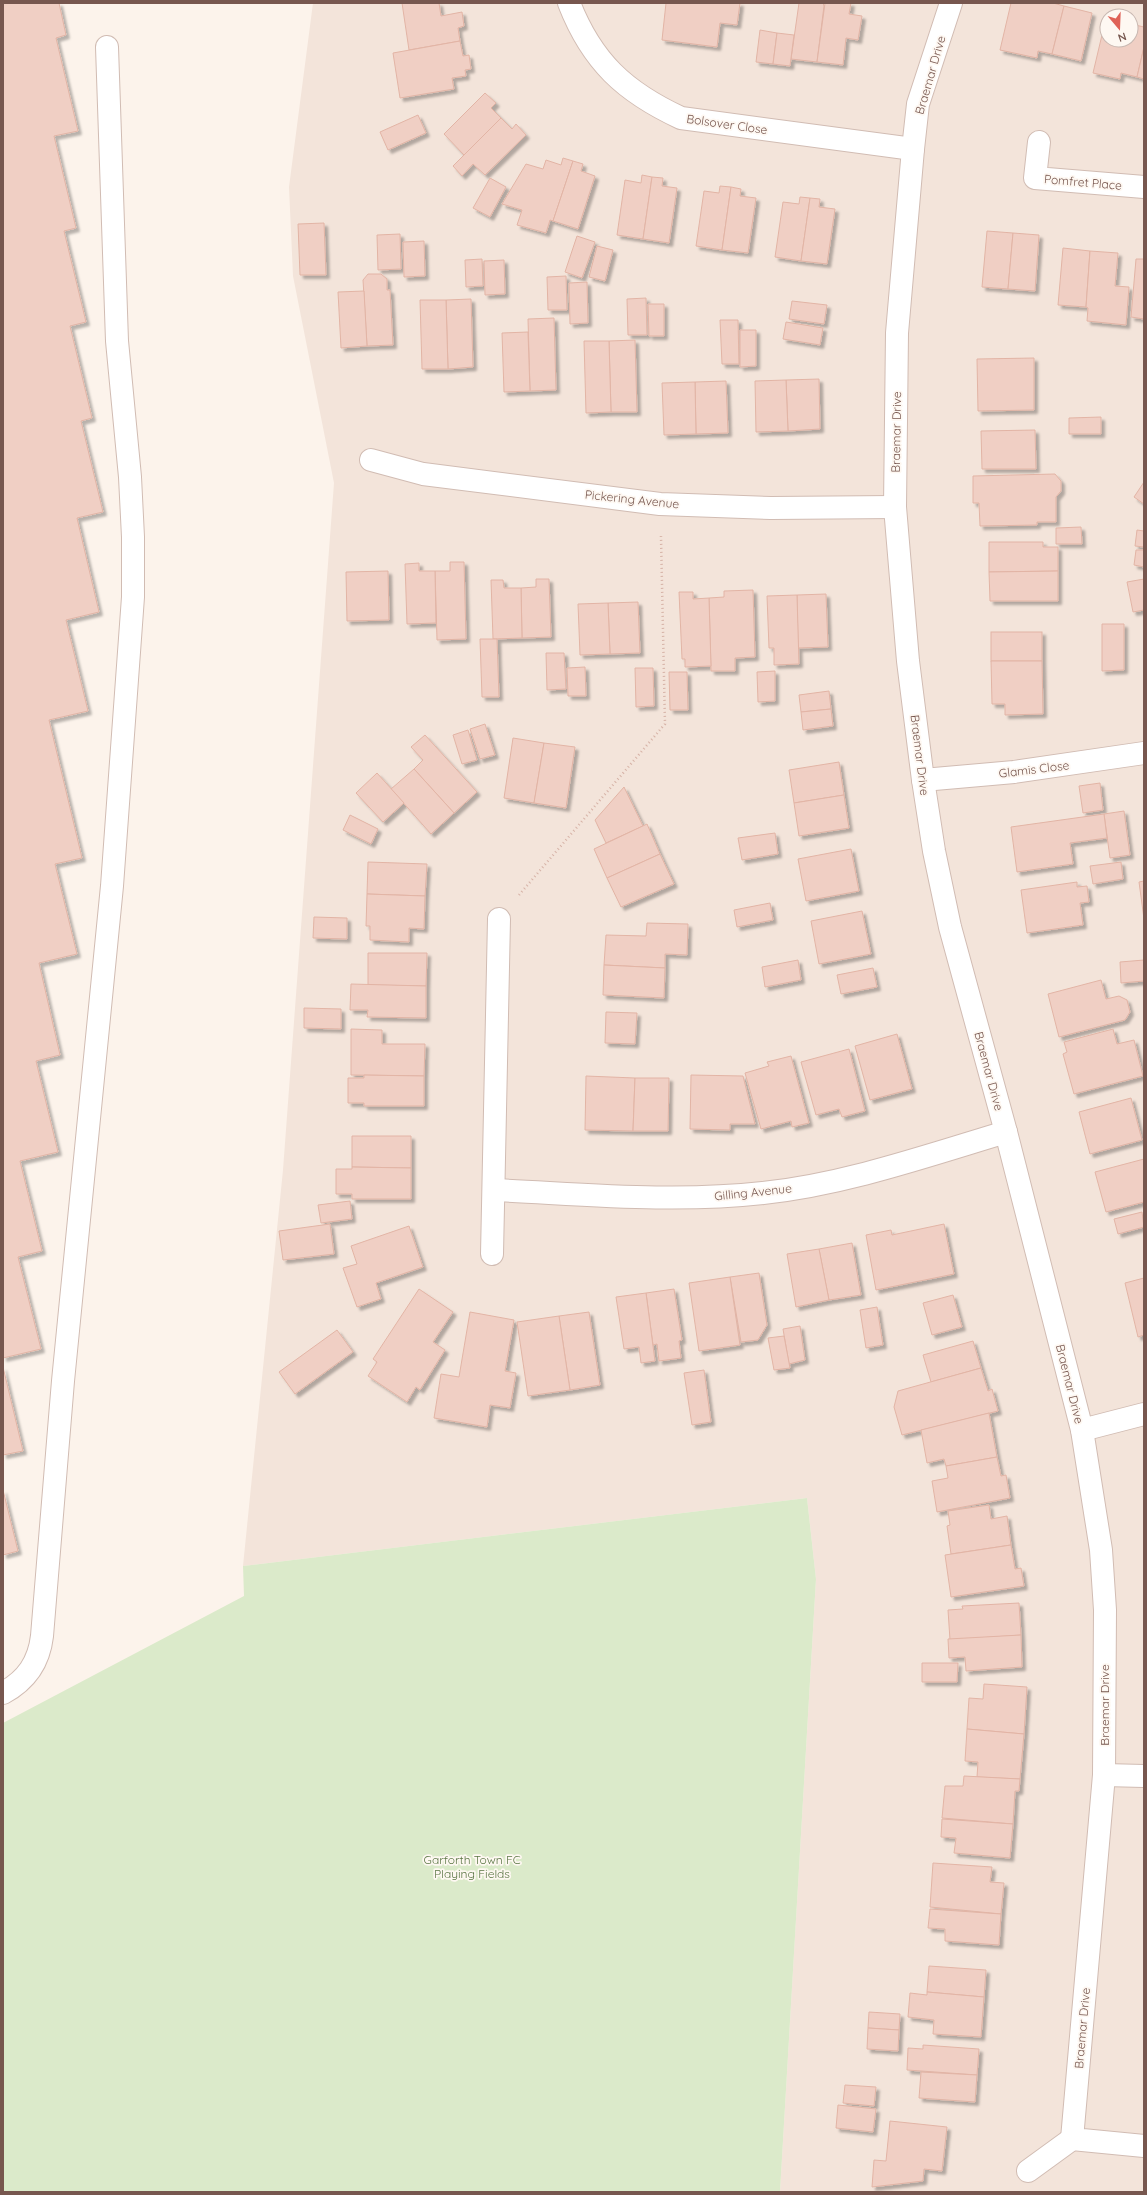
<svg xmlns="http://www.w3.org/2000/svg" width="1147" height="2195" font-family="Quicksand,sans-serif">
  <defs>
    <filter id="shadow"><feDropShadow dx="3.5" dy="3.5" stdDeviation="1" flood-color="#0004"/></filter>
  </defs>
  <rect width="100%" height="100%" fill="#fcf3eb"/>
  <path fill="#f3e4da" fill-rule="evenodd" d="M313 3H1144V2192H780L816 1579 807 1498 243 1566 283 1170 334 483 293 276 289 187ZM1107 16H1131V40H1107Z"/>
  <path fill="#dbeaca" d="M807 1498 816 1579 780 2192H3V1723L244 1596 243 1566Z"/>
  <g fill="#f0cfc4" stroke="#e2b4a5" filter="url(#shadow)">
    <path d="M3 3H59L66 35 56 38 78 131 54 136 76 228 64 231 86 322 70 326 92 418 81 421 103 512 77 518 99 612 66 620 88 711 49 720 82 858 55 864 77 954 39 963 60 1055 36 1061 58 1152 20 1161 42 1251 18 1257 41 1349 3 1358Z"/>
    <path d="M402 3H439L441 16 462 12 464 26 458 28 460 41 409 50Z"/>
    <path d="M666 3H740L737 25 720 23 717 47 662 40Z"/>
    <path d="M799 3H823L824 6 817 62 791 59Z"/>
    <path d="M825 3H851L849 14 862 16 858 40 846 38 843 65 817 62Z"/>
    <path d="M1011 3H1053L1064 6 1052 54 1038 51 1037 58 1000 50Z"/>
    <path d="M1064 6 1092 13 1081 61 1052 54Z"/>
    <path d="M1106 18 1107 40H1131V24L1144 27V47L1137 77 1121 73 1120 79 1093 73Z"/>
    <path d="M760 30 777 33 773 64 756 62Z"/>
    <path d="M777 33 794 35 790 66 773 64Z"/>
    <path d="M460 41 463 56 469 55 471 69 465 70 466 76 452 78 454 89 400 98 393 53Z"/>
    <path d="M1144 47V79L1137 77Z"/>
    <path d="M485 93 496 103 491 108 501 118 464 155 444 134Z"/>
    <path d="M418 115 426 133 388 150 380 132Z"/>
    <path d="M501 118 512 129 516 124 526 135 485 175 473 164 462 176 453 166Z"/>
    <path d="M563 158 573 161 553 221 550 220 546 233 517 225 522 210 502 204 526 164 543 169 546 160 561 165Z"/>
    <path d="M573 161 583 164 581 171 595 176 578 229 553 221Z"/>
    <path d="M642 175 652 177 643 239 617 235 625 180 641 183Z"/>
    <path d="M652 177 663 178 662 186 677 188 669 243 643 239Z"/>
    <path d="M490 178 506 187 490 217 473 208Z"/>
    <path d="M720 186 731 187 722 250 696 246 704 191 719 193Z"/>
    <path d="M731 187 741 189 740 196 756 198 748 253 722 250Z"/>
    <path d="M800 197 810 198 801 261 775 257 783 202 799 204Z"/>
    <path d="M810 198 820 199 819 207 835 209 827 264 801 261Z"/>
    <path d="M324 223 326 275H300L298 224Z"/>
    <path d="M987 231 1013 233 1008 289 982 287Z"/>
    <path d="M1013 233 1039 235 1035 291 1008 289Z"/>
    <path d="M400 234 401 269 378 270 377 235Z"/>
    <path d="M577 236 595 242 582 278 565 272Z"/>
    <path d="M424 241 425 276 404 277 403 242Z"/>
    <path d="M597 246 613 250 605 281 589 277Z"/>
    <path d="M1063 248 1090 251 1086 307 1058 305Z"/>
    <path d="M1090 251 1118 253 1115 286 1129 287 1126 325 1087 321 1088 308 1086 307Z"/>
    <path d="M482 259 483 286 466 287 465 260Z"/>
    <path d="M1136 259H1144V319L1131 317Z"/>
    <path d="M504 260 505 294 485 295 484 261Z"/>
    <path d="M368 274H381L387 279V290H390L393 345 367 346 363 280Z"/>
    <path d="M566 276 567 310H548L547 277Z"/>
    <path d="M587 282 588 323 570 324 569 283Z"/>
    <path d="M364 291 367 346 341 348 338 292Z"/>
    <path d="M646 298 647 335H628L627 299Z"/>
    <path d="M471 299 473 367 448 369 446 300Z"/>
    <path d="M420 300H446L448 369H422Z"/>
    <path d="M792 301 827 305 824 324 789 319Z"/>
    <path d="M648 304H664V336H649Z"/>
    <path d="M554 318 556 390 530 391 528 319Z"/>
    <path d="M720 320H738L739 364H722Z"/>
    <path d="M786 322 823 328 820 345 783 339Z"/>
    <path d="M740 330H756V366L740 367Z"/>
    <path d="M528 332 530 391 504 392 502 333Z"/>
    <path d="M635 340 637 412H611L609 341Z"/>
    <path d="M584 341H609L611 412 586 413Z"/>
    <path d="M1034 358V410L978 411 977 359Z"/>
    <path d="M819 379 820 429 788 431 786 380Z"/>
    <path d="M786 380 788 431 756 432 755 381Z"/>
    <path d="M726 381 728 433 696 434 695 382Z"/>
    <path d="M695 382 696 434 664 435 662 383Z"/>
    <path d="M1101 417V434H1069V418Z"/>
    <path d="M1035 430 1036 469H982L981 431Z"/>
    <path d="M1055 474 1061 481V491L1056 497V522H1037V525L980 526 979 503H973V476Z"/>
    <path d="M1144 482V504L1134 497Z"/>
    <path d="M1081 527 1082 544H1056V528Z"/>
    <path d="M1137 530 1144 531V547L1135 546Z"/>
    <path d="M989 542H1043V547H1058V571L989 572Z"/>
    <path d="M1136 550H1144V567L1134 565Z"/>
    <path d="M450 562H464L466 639 437 640 435 571H450Z"/>
    <path d="M419 563V571H435L436 623 407 624 405 564Z"/>
    <path d="M388 571 389 620 347 621 346 572Z"/>
    <path d="M1058 571V601H990L989 572Z"/>
    <path d="M536 579H549L551 637 522 638 521 588 536 587Z"/>
    <path d="M1144 579V610L1133 612 1127 582Z"/>
    <path d="M491 580H503L504 588H521L522 638 493 639Z"/>
    <path d="M753 590 755 657 735 658V671H711L709 598 724 597V591Z"/>
    <path d="M679 592H693V599L709 598 711 666 685 667V659H682Z"/>
    <path d="M826 594 828 647 798 648 797 595Z"/>
    <path d="M797 595 799 664 774 665V648H769L767 596Z"/>
    <path d="M638 602 640 653 610 654 608 603Z"/>
    <path d="M608 603 610 654 580 655 578 604Z"/>
    <path d="M1102 624H1124V670L1102 671Z"/>
    <rect x="991" y="632" width="51" height="29"/>
    <path d="M480 639H497L499 697H482Z"/>
    <path d="M546 653H564L566 689 547 690Z"/>
    <path d="M991 661H1042L1043 714 1005 715V704H992Z"/>
    <path d="M585 667 586 696H568L567 668Z"/>
    <path d="M635 668H653L654 706 636 707Z"/>
    <path d="M775 671V701L758 702 757 672Z"/>
    <path d="M669 672H687L688 710H670Z"/>
    <path d="M829 691 831 709 801 712 799 695Z"/>
    <path d="M831 709 833 726 803 730 801 712Z"/>
    <path d="M485 724 495 755 480 759 470 729Z"/>
    <path d="M468 730 477 760 462 764 453 735Z"/>
    <path d="M425 735 477 792 454 813 414 769 423 760 411 747Z"/>
    <path d="M513 738 544 743 534 803 504 798Z"/>
    <path d="M544 743 575 747 566 808 534 803Z"/>
    <path d="M839 762 844 795 794 803 789 770Z"/>
    <path d="M414 769 454 813 431 834 391 789Z"/>
    <path d="M377 773 404 803 383 822 356 793Z"/>
    <path d="M1100 783 1103 810 1083 813 1079 786Z"/>
    <path d="M624 787 643 826 606 843 595 820Z"/>
    <path d="M844 795 849 828 799 836 794 803Z"/>
    <path d="M1124 811 1130 855 1110 858 1104 814Z"/>
    <path d="M1104 814 1107 838 1070 843 1073 864 1017 872 1011 827Z"/>
    <path d="M350 815 378 829 371 844 343 830Z"/>
    <path d="M647 824 660 854 607 878 594 849Z"/>
    <path d="M775 833 778 854 742 860 738 838Z"/>
    <path d="M851 849 859 891 806 901 798 859Z"/>
    <path d="M660 854 674 884 621 907 607 878Z"/>
    <path d="M368 862 427 864 425 896 367 894Z"/>
    <path d="M1121 862 1123 879 1093 884 1090 866Z"/>
    <path d="M1144 881V919L1139 882Z"/>
    <path d="M1077 882V887L1087 886 1089 902 1080 903 1083 925 1027 933 1021 890Z"/>
    <path d="M367 894 425 896 424 929 409 928V942L370 940V926H366Z"/>
    <path d="M770 903 773 920 737 927 734 910Z"/>
    <path d="M862 911 871 954 819 964 811 921Z"/>
    <path d="M314 917 347 918V939L313 938Z"/>
    <path d="M647 923 688 924 687 955 665 954V968L604 965 606 935 646 936Z"/>
    <path d="M368 953H427L426 986 368 985Z"/>
    <path d="M798 960 801 980 765 987 762 967Z"/>
    <path d="M1144 960V981L1121 983 1120 962Z"/>
    <path d="M604 965 665 968 664 998 603 995Z"/>
    <path d="M873 968 877 987 841 994 837 975Z"/>
    <path d="M1101 980 1106 999 1119 996 1127 1000 1130 1012 1125 1020 1059 1037 1048 994Z"/>
    <path d="M351 984 426 986V1018L367 1017 368 1010H350Z"/>
    <path d="M304 1008 341 1009V1029L304 1028Z"/>
    <path d="M606 1012 637 1013 635 1044 605 1043Z"/>
    <path d="M351 1029 382 1030V1044H425L424 1076 351 1075Z"/>
    <path d="M1113 1029 1117 1044 1134 1040 1143 1076 1074 1094 1063 1054 1067 1052 1064 1042Z"/>
    <path d="M897 1034 912 1089 870 1100 855 1046Z"/>
    <path d="M849 1049 865 1111 842 1117 839 1109 816 1115 801 1062Z"/>
    <path d="M791 1056 809 1123 792 1127 791 1121 761 1129 745 1073 769 1066 767 1062Z"/>
    <path d="M364 1075 424 1076V1106H364V1103H348V1078H364Z"/>
    <path d="M691 1075 743 1076 755 1124H730V1130L690 1129Z"/>
    <path d="M586 1076 635 1078 633 1131 585 1130Z"/>
    <path d="M635 1078H669L668 1131H633Z"/>
    <path d="M1131 1098 1142 1140 1090 1154 1079 1112Z"/>
    <path d="M352 1136H411V1168L352 1167Z"/>
    <path d="M1144 1159V1202L1106 1212 1095 1172Z"/>
    <path d="M352 1167 411 1168V1199H352V1194H336V1169H352Z"/>
    <path d="M350 1201 352 1219 321 1223 318 1205Z"/>
    <path d="M1142 1212 1144 1227 1118 1234 1114 1219Z"/>
    <path d="M330 1224 334 1254 283 1260 279 1231Z"/>
    <path d="M944 1224 954 1274 876 1290 866 1235 891 1230 892 1235Z"/>
    <path d="M409 1226 423 1267 376 1283 381 1299 357 1307 343 1268 357 1264 351 1246Z"/>
    <path d="M852 1243 861 1295 829 1300 819 1249Z"/>
    <path d="M819 1249 829 1300 796 1307 787 1254Z"/>
    <path d="M759 1273 767 1325 758 1340 741 1342 730 1277Z"/>
    <path d="M730 1277 740 1345 699 1351 689 1283Z"/>
    <path d="M1144 1278V1335L1138 1337 1125 1283Z"/>
    <path d="M419 1289 453 1312 433 1342 445 1350 420 1390 416 1387 407 1402 368 1376 377 1362 373 1359Z"/>
    <path d="M674 1289 682 1340 679 1341 681 1358 659 1361 657 1344 653 1345 646 1293Z"/>
    <path d="M646 1293 655 1361 641 1363 639 1347 624 1349 616 1297Z"/>
    <path d="M953 1295 962 1327 932 1335 923 1303Z"/>
    <path d="M877 1307 883 1345 866 1348 860 1310Z"/>
    <path d="M470 1312 514 1320 505 1371 516 1373 510 1408 490 1405 487 1427 434 1418 441 1374 459 1377Z"/>
    <path d="M589 1312 600 1385 570 1390 559 1316Z"/>
    <path d="M559 1316 570 1390 528 1396 517 1322Z"/>
    <path d="M800 1326 805 1360 789 1364 783 1329Z"/>
    <path d="M337 1330 353 1352 295 1394 279 1372Z"/>
    <path d="M784 1336 790 1368 774 1370 768 1338Z"/>
    <path d="M973 1341 981 1368 931 1382 923 1355Z"/>
    <path d="M3 1367 23 1451 3 1455Z"/>
    <path d="M981 1368 988 1391 992 1389 998 1411 902 1435 894 1407 898 1391Z"/>
    <path d="M704 1370 711 1422 692 1425 684 1373Z"/>
    <path d="M989 1413 997 1457 946 1466 944 1459 927 1463 921 1430Z"/>
    <path d="M997 1457 1001 1476 1006 1475 1010 1498 937 1512 932 1481 948 1478 946 1466Z"/>
    <path d="M3 1490 18 1551 3 1555Z"/>
    <path d="M989 1505 991 1519 1007 1516 1011 1545 951 1554 947 1526 950 1525 948 1511Z"/>
    <path d="M1011 1545 1015 1569 1021 1568 1024 1586 951 1597 945 1555Z"/>
    <path d="M1019 1603 1021 1635 950 1640 948 1610 963 1609 962 1606Z"/>
    <path d="M1021 1635 1022 1667 966 1671 965 1657 949 1658 948 1639Z"/>
    <path d="M922 1663H958L957 1682H922Z"/>
    <path d="M984 1684 1027 1687 1024 1734 967 1729 969 1698 983 1699Z"/>
    <path d="M967 1729 1024 1734 1020 1779 977 1777 978 1762 965 1761Z"/>
    <path d="M964 1776 1020 1779 1019 1791H1015L1013 1824 942 1818 945 1786H963Z"/>
    <path d="M942 1819 1013 1824 1010 1858 954 1853 956 1838 941 1837Z"/>
    <path d="M933 1863 992 1867 990 1882 1004 1883 1001 1914 930 1907Z"/>
    <path d="M930 1909 1001 1914 999 1945 945 1941V1929L928 1928Z"/>
    <path d="M929 1966 986 1970 984 1997 927 1992Z"/>
    <path d="M927 1992 984 1997 981 2037 933 2034 934 2020 908 2017 910 1993 927 1995Z"/>
    <path d="M869 2012 900 2014 899 2030 868 2028Z"/>
    <path d="M868 2028 899 2030 898 2051 867 2049Z"/>
    <path d="M923 2045 979 2049 977 2075 907 2070 908 2048 923 2049Z"/>
    <path d="M921 2072 977 2075 975 2102 919 2098Z"/>
    <path d="M845 2085 876 2087 874 2106 843 2103Z"/>
    <path d="M838 2105 876 2109 873 2132 836 2128Z"/>
    <path d="M890 2121 947 2127 942 2171 924 2169 923 2181 872 2187 874 2160 886 2161Z"/>
  </g>
  <g fill="none" stroke-linecap="round" stroke-linejoin="round">
    <g stroke="#d1bcb3" stroke-width="24">
      <path id="service" d="M3 1693C27 1680 39 1662 42 1636L63 1381 112 886 133 597V537L130 477 117 341 107 47"/>
    </g>
    <g stroke="#d1bcb3" stroke-width="24">
      <g id="minor">
        <path d="M569 3C592 62 625 92 681 118L913 149"/>
        <path d="M951 3 918 104 913 149 897 333 895 507 908 661 923 780 934 851 950 927 1006 1132 1082 1430 1101 1550 1105 1610 1104 1775 1072 2139 1144 2146"/>
        <path d="M1039 142 1035 178 1144 187"/>
        <path d="M371 460 423 474 660 504 771 508 895 507"/>
        <path d="M923 780 1014 772 1144 753"/>
        <path d="M494 1190C583 1194 673 1203 763 1193 846 1184 926 1156 1006 1132"/>
        <path d="M492 1254 499 919"/>
        <path d="M1082 1430 1144 1414"/>
        <path d="M1104 1775 1144 1776"/>
        <path d="M1028 2171 1072 2139"/>
      </g>
    </g>
    <path stroke="#d6b2a6" stroke-width="2.5" stroke-dasharray="1 3" stroke-linecap="butt" d="M519 895 665 724 661 536"/>
    <use href="#service" stroke="#fff" stroke-width="22"/>
    <use href="#minor" stroke="#fff" stroke-width="22"/>
  </g>
  <g text-anchor="middle" dominant-baseline="central" stroke-width="3.5" stroke-linejoin="round" paint-order="stroke">
    <g font-size="12" fill="#77574f" stroke="#fef8f2">
      <text transform="translate(930 75) rotate(-74)">Braemar Drive</text>
      <text transform="translate(727 124) rotate(8)">Bolsover Close</text>
      <text transform="translate(1083 182) rotate(5)">Pomfret Place</text>
      <text transform="translate(896 432) rotate(-89)">Braemar Drive</text>
      <text transform="translate(632 499) rotate(6)">Pickering Avenue</text>
      <text transform="translate(920 755) rotate(83)">Braemar Drive</text>
      <text transform="translate(1034 769) rotate(-7)">Glamis Close</text>
      <text transform="translate(989 1071) rotate(75)">Braemar Drive</text>
      <text transform="translate(753 1192) rotate(-6)">Gilling Avenue</text>
      <text transform="translate(1070 1384) rotate(76)">Braemar Drive</text>
      <text transform="translate(1104 1705) rotate(-90)">Braemar Drive</text>
      <text transform="translate(1082 2028) rotate(-85)">Braemar Drive</text>
    </g>
    <g font-size="12" fill="#5a7644" stroke="#fef8f2">
      <text x="472" y="1859">Garforth Town FC<tspan x="472" dy="14">Playing Fields</tspan></text>
    </g>
  </g>
  <rect width="1147" height="2195" fill="none" stroke="#77574f" stroke-width="8"/>
  <g transform="translate(1119 28) rotate(161)"><circle r="19" fill="#fef8f2" stroke="#c8b8b1"/>
  <path d="M0-3L7 15L0 10L-7 15Z" fill="#df6257"/>
  <text y="-6" font-size="11" font-weight="bold" text-anchor="middle" fill="#77574f">N</text>
  </g>
</svg>
